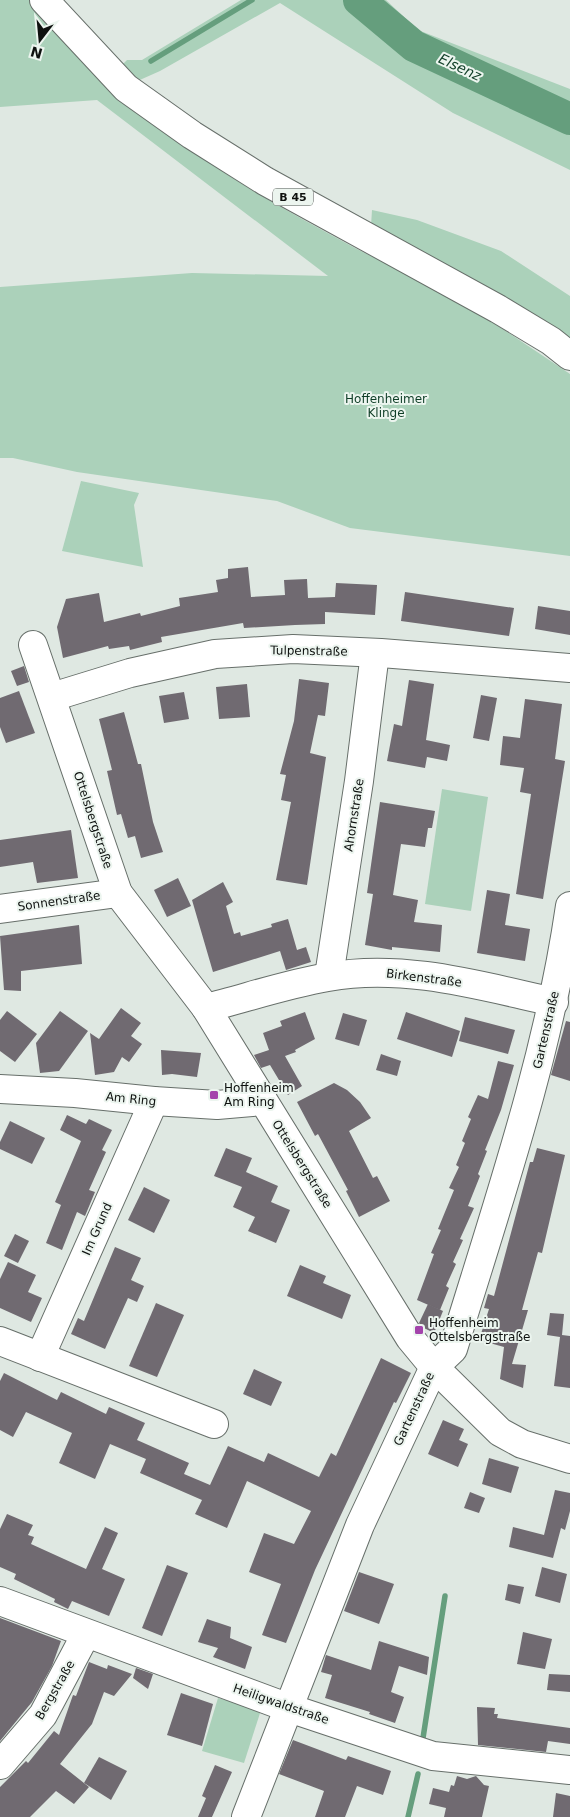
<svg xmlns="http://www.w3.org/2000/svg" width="570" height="1817" font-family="'DejaVu Sans',sans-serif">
  <rect width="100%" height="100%" fill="#dfe8e2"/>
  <g fill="#abd1ba">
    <path d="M0 0H29C115 112 232 182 355 248 381 262 410 272 436 287 482 314 526 345 570 374V556L350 528 277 501 77 472 13 458H0V287L192 273 328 276 97 100 0 107Z"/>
    <path d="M241 0H386L418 30 570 89V170L453 113 280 3 160 71 133 83 119 68 127 60H142Z"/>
    <path d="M372 210 417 220 501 251 570 296V342L518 304 371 226Z"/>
    <path d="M81 481 139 493 134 505 143 567 62 551Z"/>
    <path d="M442 789 488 797 471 911 425 904Z"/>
    <path d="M218 1698 261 1710 244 1763 202 1751Z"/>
  </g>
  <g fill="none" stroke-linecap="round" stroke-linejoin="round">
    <g stroke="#659e7d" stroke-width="5.5">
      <path d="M151 61 252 0"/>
      <path d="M423 1738 445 1596"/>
      <path d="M408 1817 418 1774"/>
    </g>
    <path stroke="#659e7d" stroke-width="32" d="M359 0 414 46 570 119"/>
  </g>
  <g fill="#706a71">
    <path d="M248 567 251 597 285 595 284 580 307 579 308 598 335 597 336 583 377 585 375 615 325 612V624L295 625 244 628 243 623 161 637 162 642 130 650 129 646 109 649 108 646 63 658 57 627 66 599 99 593 104 622 140 613 141 616 180 606 179 598 218 592 216 580 228 578V569Z"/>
    <path d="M405 592 514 608 509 636 401 621Z"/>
    <path d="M538 606 570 611V635L535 629Z"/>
    <path d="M24 666 29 682 17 686 11 671Z"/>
    <path d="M299 679 329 683 325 716 318 715 310 753 326 757 307 885 276 880 291 802 281 800 286 775 280 774 294 721Z"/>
    <path d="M409 680 434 684 426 740 450 745 447 761 427 757 425 768 387 761 394 724 402 726Z"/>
    <path d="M247 684 250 717 219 719 216 687Z"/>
    <path d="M19 691 35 733 6 743 0 727V698Z"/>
    <path d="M184 692 189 719 164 723 159 696Z"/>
    <path d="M481 695 497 698 489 741 473 738Z"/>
    <path d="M525 699 562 704 555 759 565 761 543 899 516 894 531 794 520 792 524 768 500 765 503 736 520 738Z"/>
    <path d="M124 712 138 764H141L153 822 163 852 141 858 135 836 128 838 121 814 117 815 107 771 112 770 99 719Z"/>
    <path d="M380 802 435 811 432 828H428L425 847 401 844 393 895 418 900 414 922 442 925 440 952 392 947V950L365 945 373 894 367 893Z"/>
    <path d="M71 830 78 878 37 883 33 862 0 867V840Z"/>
    <path d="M178 878 191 906 167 917 154 890Z"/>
    <path d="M223 882 233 902 226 906 234 934 240 932 241 936 272 927 271 924 288 919 297 950 306 947 311 962 286 970 280 951 213 972 192 900Z"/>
    <path d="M487 890 510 894 505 925 530 929 525 961 477 953Z"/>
    <path d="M79 925 82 964 21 971V991L4 990 0 936Z"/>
    <path d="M121 1008 141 1023 131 1036 142 1044 129 1062 122 1057 114 1072 95 1075 90 1033 99 1039Z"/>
    <path d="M7 1011 37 1034 15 1062 0 1051V1020Z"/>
    <path d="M60 1011 88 1031 59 1071 40 1073 36 1043Z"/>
    <path d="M305 1012 315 1039 295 1050 296 1052 285 1056 302 1086 288 1095 270 1065 261 1068 254 1055 269 1050 263 1033 282 1026 280 1021Z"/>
    <path d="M406 1012 460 1031 452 1057 397 1039Z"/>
    <path d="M343 1013 367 1020 359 1046 335 1039Z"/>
    <path d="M465 1017 515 1030 508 1054 459 1041Z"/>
    <path d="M566 1021 570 1022V1081L551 1075Z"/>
    <path d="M161 1050 201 1053 197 1077 172 1074 162 1075Z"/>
    <path d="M381 1054 401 1061 397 1076 376 1070Z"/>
    <path d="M498 1061 514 1065 501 1110 485 1150 487 1151 478 1174 480 1176 468 1206 474 1208 460 1239 463 1240 453 1262 456 1264 446 1286 449 1288 440 1310 417 1300 434 1254 431 1253 441 1230 438 1229 454 1190 449 1188 459 1167 456 1165 465 1143 462 1141 471 1119 468 1117 478 1095 488 1099Z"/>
    <path d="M334 1083 347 1090 360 1102 371 1118 349 1131 373 1178 377 1176 390 1201 359 1217 346 1191 348 1190 318 1134 315 1136 297 1102Z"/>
    <path d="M67 1115 86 1124 89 1119 112 1130 102 1150 106 1152 89 1190 95 1192 85 1216 77 1212 62 1250 46 1243 61 1205 55 1202 81 1141 60 1130Z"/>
    <path d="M10 1121 45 1138 32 1164 0 1149V1142Z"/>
    <path d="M226 1148 252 1158 246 1172 278 1186 271 1202 290 1210 276 1243 248 1231 255 1217 233 1207 242 1187 214 1176Z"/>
    <path d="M537 1148 565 1155 542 1253 538 1252 522 1310H528L512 1364 526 1365 523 1388 500 1379 504 1347 479 1340 489 1309 484 1308 488 1294 494 1296 530 1162H533Z"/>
    <path d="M144 1187 170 1200 154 1233 128 1220Z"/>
    <path d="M15 1234 29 1241 18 1263 4 1256Z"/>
    <path d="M115 1247 141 1258 131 1280 144 1286 137 1302 128 1298 105 1349 71 1334 78 1318 84 1321Z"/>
    <path d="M8 1262 36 1275 28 1292 42 1298 31 1322 0 1308V1279Z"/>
    <path d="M300 1265 326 1276 323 1283 351 1295 342 1319 287 1296Z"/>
    <path d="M156 1303 184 1315 157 1377 129 1366Z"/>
    <path d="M428 1304 443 1311 434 1333 422 1327 419 1323Z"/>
    <path d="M550 1313 564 1314 562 1335 570 1336V1388L554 1386 560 1337 547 1335Z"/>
    <path d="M381 1358 411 1373 396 1403 394 1402 315 1570 286 1643 262 1635 281 1584 249 1572 264 1533 294 1544 311 1511 247 1481 227 1528 195 1514 202 1500 140 1473 146 1459 110 1444 95 1479 59 1463 72 1433 26 1412 13 1437 0 1430V1381L4 1373 57 1400 61 1392 106 1414 109 1407 145 1423 137 1440 189 1463 184 1474 210 1485 228 1446 264 1462 268 1453 319 1477 331 1453 336 1456Z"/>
    <path d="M254 1369 282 1382 271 1406 243 1394Z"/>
    <path d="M443 1420 464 1429 459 1440 468 1444 458 1467 428 1454Z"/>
    <path d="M489 1458 519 1467 511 1493 482 1484Z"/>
    <path d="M555 1490 570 1493V1511L565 1530 561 1528 553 1558 509 1547 513 1527 544 1535Z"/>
    <path d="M470 1492 485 1498 479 1513 464 1508Z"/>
    <path d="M7 1514 33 1525 28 1535 34 1537 31 1544 86 1569 105 1527 118 1533 102 1569 125 1579 109 1616 72 1601 68 1609 54 1602 55 1599 14 1579 16 1574 0 1567V1529Z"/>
    <path d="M167 1565 188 1573 162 1636 142 1628Z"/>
    <path d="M542 1567 567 1574 560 1603 535 1596Z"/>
    <path d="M359 1572 394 1584 379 1624 344 1611Z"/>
    <path d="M508 1584 524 1587 520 1604 505 1600Z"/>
    <path d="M0 1618 61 1641 52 1666 32 1702 0 1741Z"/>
    <path d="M207 1619 231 1627 230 1638 252 1647 245 1669 213 1657 218 1648 198 1642Z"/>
    <path d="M523 1632 552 1639 545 1669 517 1664Z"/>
    <path d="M379 1641 429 1657 427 1675 399 1666 391 1692 404 1697 395 1723 369 1714 370 1712 325 1698 332 1675 321 1672 326 1655 371 1670Z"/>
    <path d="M89 1662 107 1669 108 1665 132 1674 114 1696 104 1692 92 1724 60 1764 89 1787 74 1804 56 1791 30 1817H0V1787L26 1761 28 1763 54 1731 59 1735 73 1695 76 1696Z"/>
    <path d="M136 1668 153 1674 148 1689 133 1678Z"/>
    <path d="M549 1674 570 1675V1692L547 1690Z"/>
    <path d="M181 1693 213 1704 202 1746 167 1735Z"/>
    <path d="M477 1707 495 1708 494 1714H498L497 1718 570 1728V1744L548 1741 546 1752 478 1745Z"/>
    <path d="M293 1740 346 1760 348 1756 391 1771 383 1795 357 1786 345 1817H315L324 1791 279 1774Z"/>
    <path d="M99 1757 127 1771 111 1800 84 1783Z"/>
    <path d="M215 1765 232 1772 212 1817H198L206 1798 202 1796Z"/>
    <path d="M457 1776 467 1779 476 1776 484 1785 489 1786 482 1817H444L446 1808 429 1804 433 1788 449 1792 451 1785 454 1786Z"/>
    <path d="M556 1793 570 1796V1817H553Z"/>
  </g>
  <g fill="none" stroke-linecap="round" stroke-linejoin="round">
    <g stroke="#676f6a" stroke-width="30">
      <g id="minor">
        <path d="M33 645 118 893 206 1008 410 1338 434 1367 500 1432 522 1444 570 1459"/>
        <path d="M52 697 130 673 215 654 293 649 381 653 570 668"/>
        <path d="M0 909 118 893"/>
        <path d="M329 976 359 781 375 653"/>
        <path d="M206 1008C246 998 287 984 328 977 403 963 481 986 554 1002"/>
        <path d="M0 1089 75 1093 154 1101 217 1105 263 1101"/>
        <path d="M0 1341 214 1424"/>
        <path d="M40 1357 154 1101"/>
        <path d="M0 1601 289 1708 433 1756 570 1770"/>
        <path d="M0 1765 43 1715 86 1634"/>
        <path d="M246 1817 360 1525 434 1367 453 1349C498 1202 548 1058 570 906"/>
      </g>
    </g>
    <g stroke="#676f6a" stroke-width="30">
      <path id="major" d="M44 0 126 88 192 135 265 181 498 309 551 341 570 356"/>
    </g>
    <use href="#minor" stroke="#fff" stroke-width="28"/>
    <use href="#major" stroke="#fff" stroke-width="28"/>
  </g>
  <g fill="#a343ab" stroke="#ecf5ef" stroke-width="2">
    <rect x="209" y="1090" width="10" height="10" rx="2.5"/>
    <rect x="414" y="1325" width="10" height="10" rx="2.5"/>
  </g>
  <g text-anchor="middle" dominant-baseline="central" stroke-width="4" stroke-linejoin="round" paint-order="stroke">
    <rect fill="#ecf5ef" stroke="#515552" stroke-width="1" x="273" y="188.5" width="40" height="17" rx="4"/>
    <g font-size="11" font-weight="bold" fill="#0e110f">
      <text x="293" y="197">B 45</text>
    </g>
    <g font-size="12" fill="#0f3e27" stroke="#ecf5ef">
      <text x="386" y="399">Hoffenheimer<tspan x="386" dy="14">Klinge</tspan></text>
    </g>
    <g font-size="12" fill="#0e110f" stroke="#ecf5ef">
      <text transform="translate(309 651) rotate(1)">Tulpenstraße</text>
      <text transform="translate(354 815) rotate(-81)">Ahornstraße</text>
      <text transform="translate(93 820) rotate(72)">Ottelsbergstraße</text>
      <text transform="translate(59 901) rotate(-8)">Sonnenstraße</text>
      <text transform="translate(424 978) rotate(7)">Birkenstraße</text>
      <text transform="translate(546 1030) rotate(-77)">Gartenstraße</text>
      <text transform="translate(131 1099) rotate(6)">Am Ring</text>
      <text transform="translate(302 1164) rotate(58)">Ottelsbergstraße</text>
      <text transform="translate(97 1229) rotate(-66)">Im Grund</text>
      <text transform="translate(414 1409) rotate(-65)">Gartenstraße</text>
      <text transform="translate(55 1690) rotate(-60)">Bergstraße</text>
      <text transform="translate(281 1704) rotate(19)">Heiligwaldstraße</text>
    </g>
    <g font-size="12" fill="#0e110f" stroke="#ecf5ef" text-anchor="start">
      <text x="224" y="1088">Hoffenheim<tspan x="224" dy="14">Am Ring</tspan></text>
      <text x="429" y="1323">Hoffenheim<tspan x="429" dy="14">Ottelsbergstraße</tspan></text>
    </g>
    <g font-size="14" font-style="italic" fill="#14422b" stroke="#ecf5ef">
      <text transform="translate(460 67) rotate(25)">Elsenz</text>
    </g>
  </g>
  <g transform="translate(40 40) rotate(196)" stroke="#ecf5ef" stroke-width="4" paint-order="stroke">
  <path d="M0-4L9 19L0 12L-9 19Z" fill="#0e110f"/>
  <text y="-8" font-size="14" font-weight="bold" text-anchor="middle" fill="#0e110f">N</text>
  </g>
</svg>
